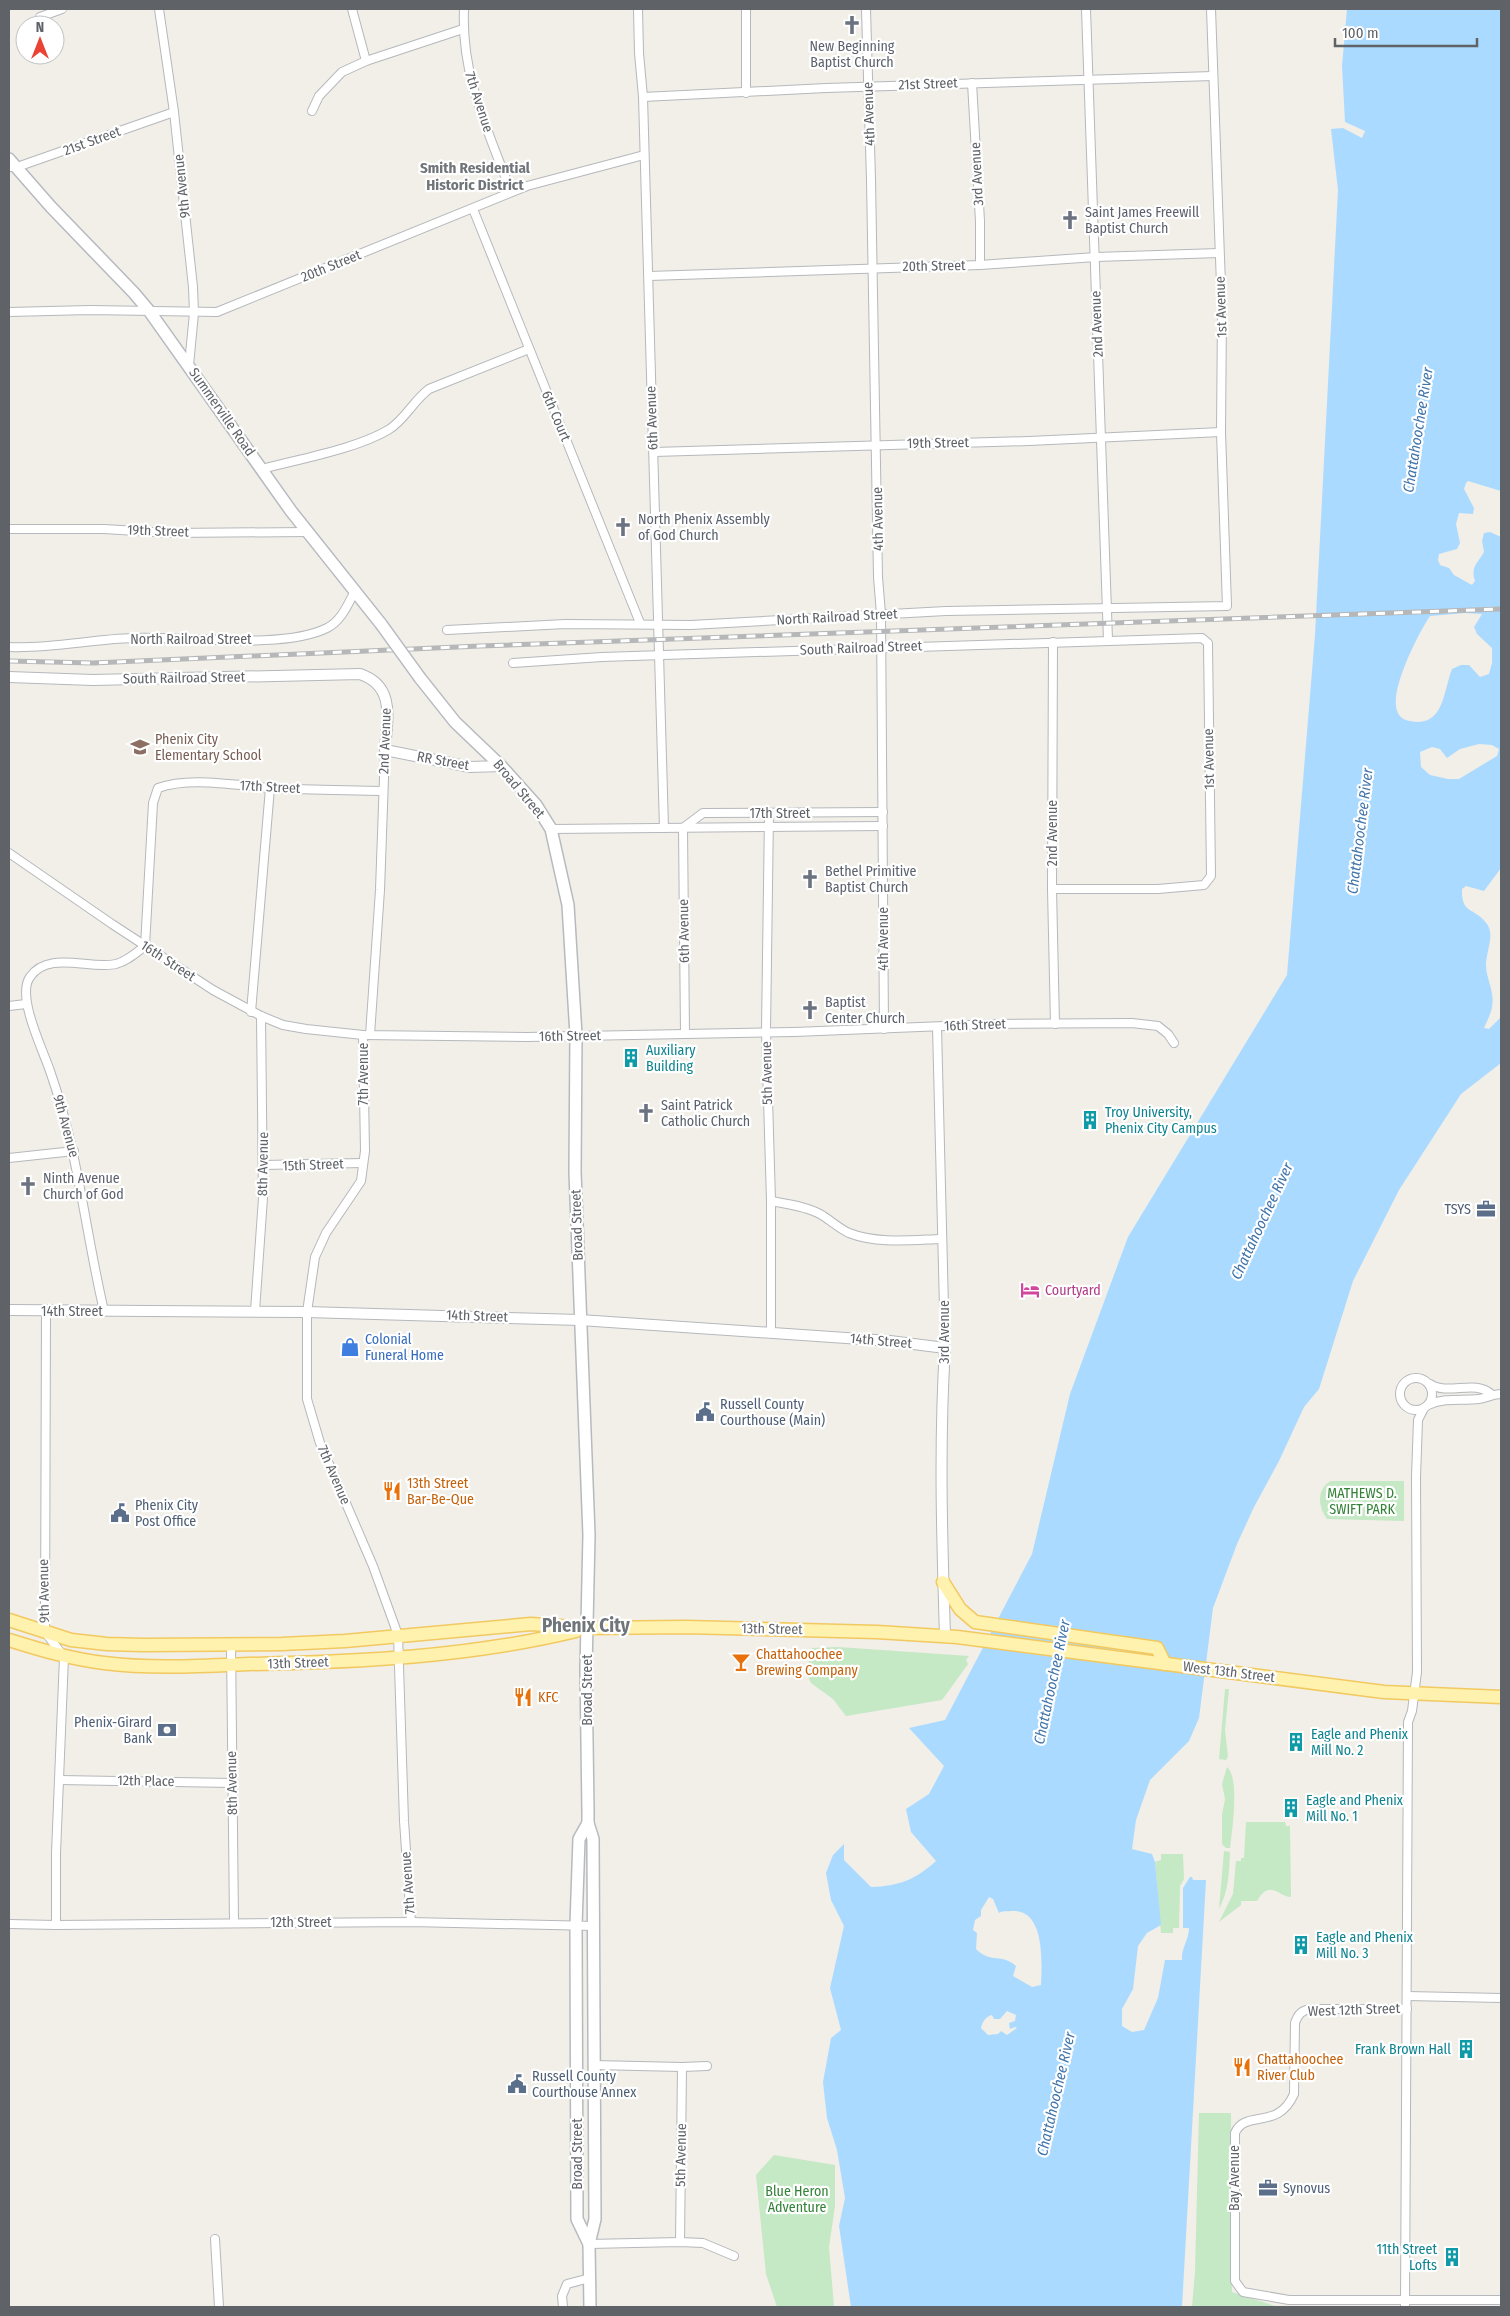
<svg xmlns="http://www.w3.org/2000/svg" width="1510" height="2316" font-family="'Fira Sans Condensed',sans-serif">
  <rect width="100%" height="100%" fill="#f1efe8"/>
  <g fill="#c5e8c5">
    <path d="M1331 1481H1404V1521L1327 1519C1318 1507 1316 1489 1331 1481Z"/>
    <path d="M838 1647 969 1656 966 1660 968 1664 942 1700 846 1716 833 1699 811 1683 807 1674 811 1648Z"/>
    <path d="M1225 1689H1229L1225 1730 1228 1756 1226 1760 1219 1759Z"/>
    <path d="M1227 1767C1240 1778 1232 1831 1230 1848H1226L1222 1844V1815L1225 1799 1222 1784Z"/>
    <path d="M1246 1822H1285L1286 1826H1290L1291 1897C1279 1897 1270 1878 1257 1901H1241V1905L1219 1922 1233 1894 1236 1861H1241V1858H1244Z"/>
    <path d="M1224 1851 1230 1852C1229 1872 1229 1890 1219 1909Z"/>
    <path d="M1161 1854H1183L1184 1879 1180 1886 1179 1928H1173V1933H1161L1155 1862 1161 1860Z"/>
    <path d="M1199 2113H1231L1232 2292 1278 2307H1192L1195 2272Z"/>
    <path d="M774 2155 835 2165V2206L829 2247 834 2307H777L766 2274 756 2175Z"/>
  </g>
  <path fill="#aadaff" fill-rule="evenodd" d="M1347 9H1501V491L1468 481 1466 483 1464 489 1474 508 1473 514 1459 513 1456 524 1460 543 1457 549 1439 554 1438 560 1440 565 1449 568 1454 575 1472 585 1475 581C1470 567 1478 563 1484 552L1482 541 1484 533 1490 532 1501 537V868L1484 891 1466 886 1462 889C1461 915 1475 907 1487 924 1495 935 1486 952 1486 965 1486 979 1495 991 1492 1007 1491 1014 1487 1021 1484 1028L1489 1029 1501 1017V1063L1461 1094 1399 1190 1353 1281 1319 1389 1304 1407 1279 1461 1254 1507 1237 1544 1213 1608 1199 1718 1189 1741 1150 1780 1136 1820 1132 1849 1152 1854 1155 1862 1161 1925 1147 1933 1138 1946 1133 1989 1122 2009V2026L1132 2032 1144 2030 1158 1998 1165 1960H1182C1181 1948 1189 1940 1189 1928H1183V1888L1190 1877H1192L1193 1880H1206L1182 2307H851L839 2226 845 2198 837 2150 827 2118 823 2082 831 2038 841 2030 830 1988 844 1926 831 1900 826 1873 833 1855 844 1844V1860L871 1887C899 1886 915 1880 936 1861L911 1832 906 1809 929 1794 944 1766 909 1728 945 1720 1032 1554 1070 1394 1128 1237 1287 975 1315 635 1338 190 1331 129 1343 128 1362 138 1365 131 1345 122 1342 66ZM1465 613 1482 614 1474 627 1477 634 1492 648V663L1489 674 1480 677 1469 665H1461L1452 669C1443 692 1444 728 1410 721 1402 720 1397 715 1396 706 1393 684 1418 634 1430 616ZM1479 744 1492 745 1499 749 1497 756 1459 779H1448L1430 775 1421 767 1420 752 1432 747 1440 749 1447 758 1460 749ZM989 1897 993 1899 999 1913C1005 1910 1005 1912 1011 1911 1045 1908 1042 1961 1041 1985L1032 1987 1013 1976 1016 1966C1002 1953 991 1964 976 1949L977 1933 973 1930 975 1920 981 1916V1910ZM1007 2011 1016 2015 1015 2021 1009 2023 1010 2029 1015 2027 1017 2028 1007 2035 1001 2031 998 2034 988 2035 981 2028C983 2021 985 2017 992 2015L994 2019H1000Z"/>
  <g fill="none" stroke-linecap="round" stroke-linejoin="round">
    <g stroke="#b5b8bc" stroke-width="10">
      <g id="minor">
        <path d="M159 9 174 112 193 287 194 313 189 365"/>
        <path d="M352 9 366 61"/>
        <path d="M464 9C461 77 488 130 511 192"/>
        <path d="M638 9 639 53 643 97 664 828"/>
        <path d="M746 9V93"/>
        <path d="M866 9 871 180 878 577 881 614 884 1029"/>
        <path d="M1086 9 1108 640"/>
        <path d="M40 17 62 9"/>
        <path d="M972 83 980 221V265"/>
        <path d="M643 97 826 88 1213 76"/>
        <path d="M312 111 319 96 342 72 366 61 463 29"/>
        <path d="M9 167H17L174 112"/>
        <path d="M473 209 640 623"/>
        <path d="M649 276 980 265 1096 257 1219 253"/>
        <path d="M9 312 90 310 217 312 527 186 644 155"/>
        <path d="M654 452 1029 441 1221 432"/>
        <path d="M262 469C299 459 356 449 388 430 404 421 413 401 429 389L529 349"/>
        <path d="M9 529H104L170 533 307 532"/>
        <path d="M447 630 565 624 691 625 946 611 1227 606 1221 432 1222 313 1211 9"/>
        <path d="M1053 642 1052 889 1055 1024"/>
        <path d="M9 647C51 649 92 639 134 638 185 636 283 650 327 628 341 621 347 606 354 593"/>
        <path d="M513 663 602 657 1202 638 1208 643 1211 876 1204 885 1158 889H1052"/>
        <path d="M769 813 766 1031 771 1201V1333"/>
        <path d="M683 828 685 1034"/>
        <path d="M683 828 703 813 883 812"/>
        <path d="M551 829 883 826"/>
        <path d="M9 853 112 924 213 990 261 1016 283 1025 306 1029 363 1035 527 1037 794 1032 995 1024 1132 1023 1158 1026 1168 1034 1174 1043"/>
        <path d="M9 1006 26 1004"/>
        <path d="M251 1012 270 788"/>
        <path d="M937 1027 945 1348"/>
        <path d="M363 1035 365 1151 361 1181 326 1233 315 1257 307 1312V1399L320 1443 373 1566 398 1635 404 1821 411 1922"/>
        <path d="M370 1035 380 890 385 750"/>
        <path d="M9 1158 74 1151"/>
        <path d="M263 1165 363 1163"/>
        <path d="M771 1201C787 1204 805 1206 820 1214 829 1219 838 1228 849 1233 877 1244 912 1240 941 1239"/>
        <path d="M46 1311 45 1632 64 1657 56 1853V1925"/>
        <path d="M104 1311C85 1230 78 1150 50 1071 43 1050 16 996 30 977 48 950 90 970 116 964 127 961 136 953 145 946L153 803 158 788C190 776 238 786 272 788 309 790 346 790 383 791"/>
        <path d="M255 1311 263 1198 261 1016"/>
        <circle cx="1416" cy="1394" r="16"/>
        <path d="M1430 1384C1448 1396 1475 1379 1491 1394"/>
        <path d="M1428 1405C1447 1397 1460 1401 1479 1399 1487 1398 1493 1394 1501 1394"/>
        <path d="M231 1644 234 1922"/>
        <path d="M60 1780 232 1783"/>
        <path d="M9 1924 56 1925 411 1922 594 1926"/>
        <path d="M1407 1996 1501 1998"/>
        <path d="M1407 2009H1311C1302 2010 1298 2014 1295 2023L1294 2094C1278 2131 1245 2109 1235 2133V2281L1243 2292 1289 2300H1501"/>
        <path d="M594 2065 682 2067 707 2066"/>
        <path d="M215 2239 219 2307"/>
        <path d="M680 2242 682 2067"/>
        <path d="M589 2244 680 2242 703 2243 734 2256"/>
        <path d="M563 2307 562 2296 567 2284 590 2278"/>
        <path d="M1405 2307 1408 1722 1412 1711 1417 1672 1416 1477 1418 1420 1424 1408"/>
      </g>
    </g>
    <g stroke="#b5b8bc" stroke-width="12">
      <g id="tertiary">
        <path d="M9 677 93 680 360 674C396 686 387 720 385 750L470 767 501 766"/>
        <path d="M9 1310 307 1312 580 1320 890 1341 945 1348C939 1444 942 1540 945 1636"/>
      </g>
    </g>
    <g stroke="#b6babf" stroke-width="14">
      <g id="secondary">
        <path d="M9 159 51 207 134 293 150 312 291 511 381 624"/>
        <path d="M420 678 455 722 501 766 536 805 551 829 568 905 576 1035 575 1172 589 1535 586 1669 588 1812V1823L593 1839 595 2219 589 2244 590 2307"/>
        <path d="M588 1823 579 1839 576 1925 577 2219 589 2244"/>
      </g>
    </g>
    <g stroke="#f2c960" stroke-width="15">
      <g id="primary">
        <path d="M943 1582 960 1609 975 1622 1157 1648 1165 1664"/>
        <path d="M9 1620 71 1640 107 1644 143 1645 282 1644 345 1641 531 1624 587 1628 686 1627 877 1632 957 1637 1384 1692 1501 1697"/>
        <path d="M9 1640C41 1650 71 1659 104 1663 150 1669 202 1666 248 1664 358 1662 469 1657 576 1631"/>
      </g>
    </g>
    <use href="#minor" stroke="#fff" stroke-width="8"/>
    <use href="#tertiary" stroke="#fff" stroke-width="10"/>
    <use href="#secondary" stroke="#fff" stroke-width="11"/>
    <use href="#primary" stroke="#fff2af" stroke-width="12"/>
    <g stroke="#b6b7b8" stroke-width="5">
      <path id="rail" d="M9 661 93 663 480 646 1501 609"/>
    </g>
    <use href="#rail" stroke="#fff" stroke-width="3" stroke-dasharray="9" stroke-linecap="butt"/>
    <g stroke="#b6babf" stroke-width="14" stroke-linecap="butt">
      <path id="secondary-bridge" d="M381 624 420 678"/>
    </g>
    <use href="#secondary-bridge" stroke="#fff" stroke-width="11"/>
  </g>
  <defs>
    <g id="church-bare" transform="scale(1.5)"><path d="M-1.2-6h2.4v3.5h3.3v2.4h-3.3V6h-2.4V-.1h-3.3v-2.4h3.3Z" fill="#6b7280" stroke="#fff" stroke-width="2.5" paint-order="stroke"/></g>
    <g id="school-bare" transform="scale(1.5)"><path d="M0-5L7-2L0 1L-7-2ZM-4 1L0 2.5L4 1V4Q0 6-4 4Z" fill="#8d6e63" stroke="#fff" stroke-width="2.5" paint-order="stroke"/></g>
    <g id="building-bare" transform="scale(1.5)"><path d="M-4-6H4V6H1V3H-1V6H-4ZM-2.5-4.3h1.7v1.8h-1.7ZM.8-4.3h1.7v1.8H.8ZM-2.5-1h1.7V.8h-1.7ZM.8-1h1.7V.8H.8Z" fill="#0f9aa8" stroke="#fff" stroke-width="2.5" paint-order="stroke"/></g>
    <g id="office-bare" transform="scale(1.5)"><path d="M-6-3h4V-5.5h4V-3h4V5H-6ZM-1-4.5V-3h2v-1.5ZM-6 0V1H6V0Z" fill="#5c6f8a" stroke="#fff" stroke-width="2.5" paint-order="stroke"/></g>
    <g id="hotel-bare" transform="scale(1.5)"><path d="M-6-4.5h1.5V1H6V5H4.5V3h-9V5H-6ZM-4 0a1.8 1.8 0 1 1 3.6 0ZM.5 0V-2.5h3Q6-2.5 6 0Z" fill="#d1479c" stroke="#fff" stroke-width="2.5" paint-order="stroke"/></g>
    <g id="shop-bare" transform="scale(1.5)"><path d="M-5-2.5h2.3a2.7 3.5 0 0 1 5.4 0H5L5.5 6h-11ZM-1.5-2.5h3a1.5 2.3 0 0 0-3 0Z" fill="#3f7fe0" stroke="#fff" stroke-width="2.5" paint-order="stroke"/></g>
    <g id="civic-bare" transform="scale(1.5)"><path d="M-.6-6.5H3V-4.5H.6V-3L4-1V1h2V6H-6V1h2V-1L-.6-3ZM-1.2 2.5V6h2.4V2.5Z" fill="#5c6f8a" stroke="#fff" stroke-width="2.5" paint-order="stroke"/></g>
    <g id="restaurant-bare" transform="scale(1.5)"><path d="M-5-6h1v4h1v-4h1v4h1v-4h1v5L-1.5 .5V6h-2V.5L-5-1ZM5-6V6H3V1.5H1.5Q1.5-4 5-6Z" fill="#e8710a" stroke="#fff" stroke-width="2.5" paint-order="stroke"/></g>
    <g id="bar-bare" transform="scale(1.5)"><path d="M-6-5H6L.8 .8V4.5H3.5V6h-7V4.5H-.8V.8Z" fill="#e8710a" stroke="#fff" stroke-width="2.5" paint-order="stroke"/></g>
    <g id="bank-bare" transform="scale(1.5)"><path d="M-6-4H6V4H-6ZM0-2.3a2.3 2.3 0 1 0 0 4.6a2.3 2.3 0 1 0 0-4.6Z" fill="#5c6f8a" stroke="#fff" stroke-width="2.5" paint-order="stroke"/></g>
  </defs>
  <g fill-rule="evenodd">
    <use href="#church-bare" x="852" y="25"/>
    <use href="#church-bare" x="1070" y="220"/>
    <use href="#church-bare" x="623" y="527"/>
    <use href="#school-bare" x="140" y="747"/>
    <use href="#church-bare" x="810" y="879"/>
    <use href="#church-bare" x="810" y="1010"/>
    <use href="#building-bare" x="631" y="1058"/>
    <use href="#church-bare" x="646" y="1113"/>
    <use href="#building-bare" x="1090" y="1120"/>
    <use href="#church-bare" x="28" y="1186"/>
    <use href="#office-bare" x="1486" y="1209"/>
    <use href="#hotel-bare" x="1030" y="1290"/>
    <use href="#shop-bare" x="350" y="1347"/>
    <use href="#civic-bare" x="705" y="1412"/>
    <use href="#restaurant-bare" x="392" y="1491"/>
    <use href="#civic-bare" x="120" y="1513"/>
    <use href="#bar-bare" x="741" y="1662"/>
    <use href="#restaurant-bare" x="523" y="1697"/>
    <use href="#bank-bare" x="167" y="1730"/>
    <use href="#building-bare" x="1296" y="1742"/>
    <use href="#building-bare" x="1291" y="1808"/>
    <use href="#building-bare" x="1301" y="1945"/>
    <use href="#building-bare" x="1466" y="2049"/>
    <use href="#restaurant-bare" x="1242" y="2067"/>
    <use href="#civic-bare" x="517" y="2084"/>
    <use href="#office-bare" x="1268" y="2188"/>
    <use href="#building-bare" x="1452" y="2257"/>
  </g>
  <g text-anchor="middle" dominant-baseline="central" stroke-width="4.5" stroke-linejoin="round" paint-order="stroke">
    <g font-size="14" fill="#5b616d" stroke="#fff" text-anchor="start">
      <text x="852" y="46" text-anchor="middle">New Beginning<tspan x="852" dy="16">Baptist Church</tspan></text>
      <text x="1085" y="212">Saint James Freewill<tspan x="1085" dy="16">Baptist Church</tspan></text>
      <text x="638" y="519">North Phenix Assembly<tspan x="638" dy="16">of God Church</tspan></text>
      <text x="825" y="871">Bethel Primitive<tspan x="825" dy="16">Baptist Church</tspan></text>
      <text x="825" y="1002">Baptist<tspan x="825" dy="16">Center Church</tspan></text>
      <text x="661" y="1105">Saint Patrick<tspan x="661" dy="16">Catholic Church</tspan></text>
      <text x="43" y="1178">Ninth Avenue<tspan x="43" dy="16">Church of God</tspan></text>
    </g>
    <g font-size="14" fill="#5f6368" stroke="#fff">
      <text transform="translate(928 84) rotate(-2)">21st Street</text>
      <text transform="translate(479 102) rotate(72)">7th Avenue</text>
      <text transform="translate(869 114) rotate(-92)">4th Avenue</text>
      <text transform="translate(92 141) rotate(-20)">21st Street</text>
      <text transform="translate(977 174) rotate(-93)">3rd Avenue</text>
      <text transform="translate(182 186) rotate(-96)">9th Avenue</text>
      <text transform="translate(331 266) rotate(-22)">20th Street</text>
      <text transform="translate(934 266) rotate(-1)">20th Street</text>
      <text transform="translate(1221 307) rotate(-92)">1st Avenue</text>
      <text transform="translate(1097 324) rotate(-92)">2nd Avenue</text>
      <text transform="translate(222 412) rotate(55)">Summerville Road</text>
      <text transform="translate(556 416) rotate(67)">6th Court</text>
      <text transform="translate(652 418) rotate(-92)">6th Avenue</text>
      <text transform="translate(938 443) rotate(-1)">19th Street</text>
      <text transform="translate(878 519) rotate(-91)">4th Avenue</text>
      <text transform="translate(158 531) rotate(2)">19th Street</text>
      <text transform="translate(837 617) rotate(-3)">North Railroad Street</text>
      <text x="191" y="639">North Railroad Street</text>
      <text transform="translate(861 648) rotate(-2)">South Railroad Street</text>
      <text transform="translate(184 678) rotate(-1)">South Railroad Street</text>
      <text transform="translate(385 741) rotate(-88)">2nd Avenue</text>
      <text transform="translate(1209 759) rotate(-91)">1st Avenue</text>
      <text transform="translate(443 761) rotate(10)">RR Street</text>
      <text transform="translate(270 787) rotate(3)">17th Street</text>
      <text transform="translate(519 789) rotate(50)">Broad Street</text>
      <text x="780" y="813">17th Street</text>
      <text transform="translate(1052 833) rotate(-90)">2nd Avenue</text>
      <text transform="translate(684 931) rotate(-91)">6th Avenue</text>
      <text transform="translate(883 939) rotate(-90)">4th Avenue</text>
      <text transform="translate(168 961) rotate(33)">16th Street</text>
      <text transform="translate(975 1025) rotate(-2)">16th Street</text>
      <text transform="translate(570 1036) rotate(-1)">16th Street</text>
      <text transform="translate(767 1073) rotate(-91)">5th Avenue</text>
      <text transform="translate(363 1074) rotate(-90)">7th Avenue</text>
      <text transform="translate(66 1126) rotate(75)">9th Avenue</text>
      <text transform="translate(263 1164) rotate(-89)">8th Avenue</text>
      <text transform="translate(313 1165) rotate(-2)">15th Street</text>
      <text transform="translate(577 1225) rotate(-92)">Broad Street</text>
      <text x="72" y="1311">14th Street</text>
      <text transform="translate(477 1316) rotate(2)">14th Street</text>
      <text transform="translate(944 1332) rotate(-90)">3rd Avenue</text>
      <text transform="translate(881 1341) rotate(5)">14th Street</text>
      <text transform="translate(334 1475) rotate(67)">7th Avenue</text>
      <text transform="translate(44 1591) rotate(-91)">9th Avenue</text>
      <text transform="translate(772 1629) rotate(1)">13th Street</text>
      <text transform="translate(298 1663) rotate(-2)">13th Street</text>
      <text transform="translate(1229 1672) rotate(7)">West 13th Street</text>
      <text transform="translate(587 1690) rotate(-90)">Broad Street</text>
      <text transform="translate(146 1781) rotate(1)">12th Place</text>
      <text transform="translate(232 1783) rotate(-91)">8th Avenue</text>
      <text transform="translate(408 1883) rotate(-94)">7th Avenue</text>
      <text x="301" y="1922">12th Street</text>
      <text transform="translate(1354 2010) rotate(-2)">West 12th Street</text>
      <text transform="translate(577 2154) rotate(-90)">Broad Street</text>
      <text transform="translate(681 2155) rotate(-89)">5th Avenue</text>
      <text transform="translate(1234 2178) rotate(-90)">Bay Avenue</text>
    </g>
    <g font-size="14" fill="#785e54" stroke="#fff" text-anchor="start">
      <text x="155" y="739">Phenix City<tspan x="155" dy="16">Elementary School</tspan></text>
    </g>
    <g font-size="14" fill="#0d838f" stroke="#fff" text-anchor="start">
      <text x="646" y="1050">Auxiliary<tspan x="646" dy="16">Building</tspan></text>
      <text x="1105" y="1112">Troy University,<tspan x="1105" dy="16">Phenix City Campus</tspan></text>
      <text x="1311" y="1734">Eagle and Phenix<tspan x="1311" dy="16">Mill No. 2</tspan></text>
      <text x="1306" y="1800">Eagle and Phenix<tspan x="1306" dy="16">Mill No. 1</tspan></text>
      <text x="1316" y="1937">Eagle and Phenix<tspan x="1316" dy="16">Mill No. 3</tspan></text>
      <text x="1451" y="2049" text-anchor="end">Frank Brown Hall</text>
      <text x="1437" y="2249" text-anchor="end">11th Street<tspan x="1437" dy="16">Lofts</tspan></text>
    </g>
    <g font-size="14" fill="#4e5e75" stroke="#fff" text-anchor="start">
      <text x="1471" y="1209" text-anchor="end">TSYS</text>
      <text x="720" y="1404">Russell County<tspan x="720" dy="16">Courthouse (Main)</tspan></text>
      <text x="135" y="1505">Phenix City<tspan x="135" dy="16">Post Office</tspan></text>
      <text x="152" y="1722" text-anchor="end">Phenix-Girard<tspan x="152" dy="16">Bank</tspan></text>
      <text x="532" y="2076">Russell County<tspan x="532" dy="16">Courthouse Annex</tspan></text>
      <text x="1283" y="2188">Synovus</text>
    </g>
    <g font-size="14" fill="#b23c85" stroke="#fff" text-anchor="start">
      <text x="1045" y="1290">Courtyard</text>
    </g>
    <g font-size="14" fill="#366cbe" stroke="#fff" text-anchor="start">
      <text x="365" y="1339">Colonial<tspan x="365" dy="16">Funeral Home</tspan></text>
    </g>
    <g font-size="14" fill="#c56008" stroke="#fff" text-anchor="start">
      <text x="407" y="1483">13th Street<tspan x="407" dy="16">Bar-Be-Que</tspan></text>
      <text x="756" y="1654">Chattahoochee<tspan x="756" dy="16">Brewing Company</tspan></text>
      <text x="538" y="1697">KFC</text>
      <text x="1257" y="2059">Chattahoochee<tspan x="1257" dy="16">River Club</tspan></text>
    </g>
    <g font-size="14" fill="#348238" stroke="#fff">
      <text x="1362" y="1493">MATHEWS D.<tspan x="1362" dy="16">SWIFT PARK</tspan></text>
      <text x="797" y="2191">Blue Heron<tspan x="797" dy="16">Adventure</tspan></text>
    </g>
    <g font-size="15" font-weight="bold" fill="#70757a" stroke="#fff">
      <text x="475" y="168">Smith Residential<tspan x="475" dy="17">Historic District</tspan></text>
    </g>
    <g font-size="15" font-style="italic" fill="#4174aa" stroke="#fff">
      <text transform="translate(1418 430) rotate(-81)">Chattahoochee River</text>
      <text transform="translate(1360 831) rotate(-83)">Chattahoochee River</text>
      <text transform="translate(1262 1221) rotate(-65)">Chattahoochee River</text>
      <text transform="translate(1052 1682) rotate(-78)">Chattahoochee River</text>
      <text transform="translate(1056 2094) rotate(-77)">Chattahoochee River</text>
    </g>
    <g font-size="19" font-weight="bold" fill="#70757a" stroke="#fff">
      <text x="586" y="1625">Phenix City</text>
    </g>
  </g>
  <rect width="1510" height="2316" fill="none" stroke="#5f6368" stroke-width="20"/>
  <g transform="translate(40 40)"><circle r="24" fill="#ffffff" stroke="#bfc1c3"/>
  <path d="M0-4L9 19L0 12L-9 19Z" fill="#ea4335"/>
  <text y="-8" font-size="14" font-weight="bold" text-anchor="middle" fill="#5f6368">N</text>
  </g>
  <path d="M1335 38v8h142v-8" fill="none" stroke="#5f6368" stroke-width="2.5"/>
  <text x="1342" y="38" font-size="15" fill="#5f6368" stroke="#ffffff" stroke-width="4" paint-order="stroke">100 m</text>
</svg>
